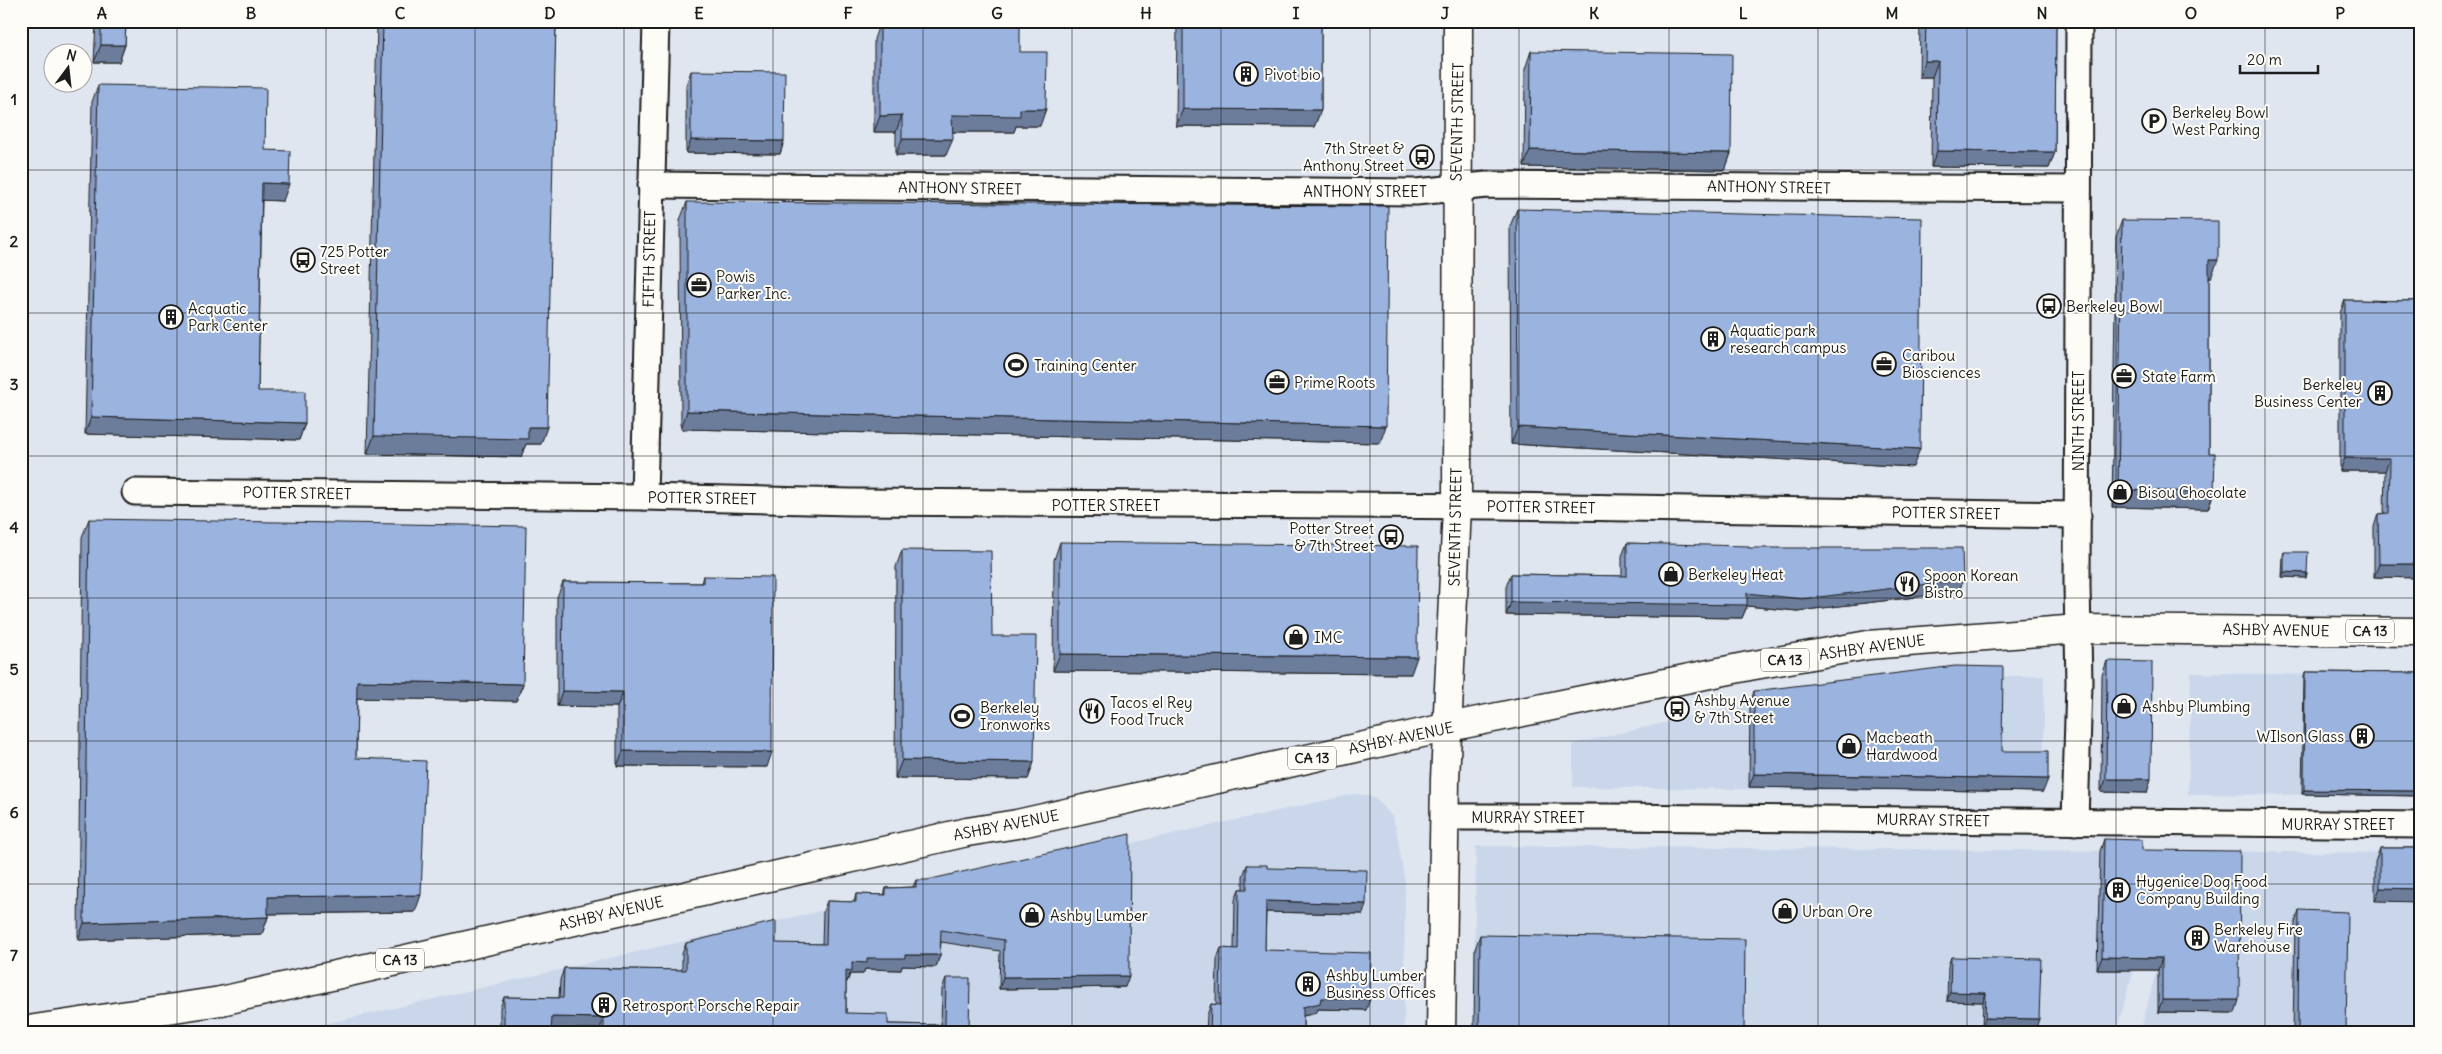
<svg xmlns="http://www.w3.org/2000/svg" width="2442" height="1054" font-family="Delius,sans-serif">
  <rect width="100%" height="100%" fill="#dfe6f0"/>
  <filter id="ink" filterUnits="userSpaceOnUse"><feTurbulence type="fractalNoise" baseFrequency=".02" numOctaves="2"/><feDisplacementMap in="SourceGraphic" scale="10" xChannelSelector="R" yChannelSelector="G"/><feConvolveMatrix kernelMatrix="1 2 1 2 8 2 1 2 1" color-interpolation-filters="sRGB"/></filter>
  <g filter="url(#ink)">
    <g fill="#cad7eb">
      <path d="M2191 673 2421 676V796L2188 794Z"/>
      <path d="M2044 675V793L1573 787V744L1750 703 1840 690 1950 678Z"/>
      <path d="M1354 794 1366 795 1376 799 1391 815 1396 827 1405 883 1404 1033H286L666 945Z"/>
      <path d="M1476 846 2138 851 2135 965 2116 1033H1473Z"/>
      <path d="M2157 851 2421 853V1033H2140L2156 971Z"/>
    </g>
    <g fill="none" stroke-linecap="round" stroke-linejoin="round">
      <g stroke="#1c1c1c" stroke-width="29">
        <g id="minor">
          <path d="M651 185 1416 192 1487 185 2078 189"/>
          <path d="M135 492 644 497 851 502 1498 506 2078 515"/>
          <path d="M644 497 656 21"/>
          <path d="M1446 817H1611L2421 825"/>
          <path d="M2075 822 2079 683 2077 585 2079 21"/>
        </g>
      </g>
      <g stroke="#1c1c1c" stroke-width="31">
        <path id="tertiary" d="M1441 1033 1445 780 1457 506 1458 21"/>
      </g>
      <g stroke="#1c1c1c" stroke-width="31">
        <path id="primary" d="M221 1001 967 832 1017 824 1449 727 1749 666 1868 645 2079 629 2421 632"/>
      </g>
      <g stroke="#1c1c1c" stroke-width="31">
        <path id="motorway" d="M21 1031 221 1001"/>
      </g>
      <use href="#minor" stroke="#fdfcf7" stroke-width="25"/>
      <use href="#tertiary" stroke="#fdfcf7" stroke-width="28"/>
      <use href="#primary" stroke="#fdfcf7" stroke-width="28"/>
      <use href="#motorway" stroke="#fdfcf7" stroke-width="28"/>
    </g>
    <g fill="#849ac0" stroke="#1c1c1c">
      <path d="M96 21H126L125 45 119 62H94Z"/>
      <path d="M370 21H617L616 25H556L541 444H526L521 457 367 454 377 24Z"/>
      <path d="M1177 21H1321V110L1314 127 1176 126Z"/>
      <path d="M1826 21H2056L2055 152 2049 168 1931 167 1932 77H1919L1920 23H1826Z"/>
      <path d="M880 22 1040 126H1016L1014 132H952L946 155H896V132H874V39Z"/>
      <path d="M1531 51 1731 153 1725 170 1524 167 1525 69Z"/>
      <path d="M691 71 784 141 780 154 686 153V85Z"/>
      <path d="M98 85 265 150 283 201 262 200 258 391 305 423 299 440 85 434 92 102Z"/>
      <path d="M687 202 1380 443 681 429 680 220Z"/>
      <path d="M1517 209 1913 467 1511 444 1510 226Z"/>
      <path d="M2122 220 2211 278H2209V453L2214 492 2208 509 2112 507 2116 237Z"/>
      <path d="M2345 300 2421 301V578L2374 577V527L2378 514 2384 513 2385 471H2340V313Z"/>
      <path d="M89 519 523 684 516 701 357 698 356 758 415 912 268 914V917L262 934 78 940 82 537Z"/>
      <path d="M1060 542 1411 674 1053 671 1054 560Z"/>
      <path d="M1627 543 1748 548 1959 592 1797 611 1747 606 1742 618 1506 615V587L1511 574 1622 576V556Z"/>
      <path d="M902 550 992 636 1034 762 1028 779 895 778 896 567Z"/>
      <path d="M2284 552 2307 573 2306 578 2282 577 2283 556Z"/>
      <path d="M703 576 767 767 617 766V707L557 706V597L563 582 701 583Z"/>
      <path d="M2107 661 2147 793 2101 792 2102 675Z"/>
      <path d="M2305 672 2421 673V796L2302 794 2304 676Z"/>
      <path d="M1754 691 2002 751 2043 792 1749 787 1750 705Z"/>
      <path d="M2104 839 2142 850 2235 1013 2158 1012V970H2097L2100 851Z"/>
      <path d="M2380 848H2421L2375 901V862Z"/>
      <path d="M1247 865 1267 868 1363 914 1266 912 1265 950 1366 1010 1318 1009 1316 1013 1303 1016V1033H1206L1207 1015 1211 1004 1216 1005 1217 959 1221 948 1234 949 1235 900 1239 889H1243V876Z"/>
      <path d="M916 880 1125 987 999 989 1000 951 941 942 940 955 936 967 902 966 901 970 865 969 863 974H850L847 982H846V1013L888 1024 941 1025 942 989 946 978 969 1033H600V1029H551V1033H500V1008L504 997 559 998 560 980 564 968 682 970V954L686 943 822 944 823 912 827 901 854 902 856 894 884 895 886 888 913 887Z"/>
      <path d="M2299 910 2346 1033H2293L2295 923Z"/>
      <path d="M1480 935 1744 1033H1474L1475 949Z"/>
      <path d="M1951 957 2036 1028 1982 1027 1983 1002 1947 1001 1948 966Z"/>
    </g>
    <g fill="#6c7d9c" stroke="#1c1c1c">
      <path d="M552 21H617L616 25H551Z"/>
      <path d="M1826 21H1921L1920 23H1826Z"/>
      <path d="M101 45H125L119 62H94Z"/>
      <path d="M1925 61H1938L1932 77H1919Z"/>
      <path d="M1020 109H1046L1040 126H1016L1014 132H946L952 115Z"/>
      <path d="M1183 109 1321 110 1314 127 1176 126Z"/>
      <path d="M902 115 896 132H874L880 116Z"/>
      <path d="M902 139H953L946 155H896Z"/>
      <path d="M691 140 784 141 780 154 686 153Z"/>
      <path d="M1530 150 1731 153 1725 170 1524 167Z"/>
      <path d="M1937 151 2055 152 2049 168 1931 167Z"/>
      <path d="M262 183 289 184 283 201 256 200Z"/>
      <path d="M2209 260H2218L2211 278 2203 277Z"/>
      <path d="M687 411 1386 426 1380 443 681 429Z"/>
      <path d="M91 417 305 423 299 440 85 434Z"/>
      <path d="M528 427H547L541 444H526L521 457 367 454 374 436Z"/>
      <path d="M1518 427 1920 449 1913 467 1511 444Z"/>
      <path d="M2345 458H2390L2385 471H2340Z"/>
      <path d="M2118 490 2214 492 2208 509 2112 507Z"/>
      <path d="M2379 564H2421V578L2374 577Z"/>
      <path d="M2284 572 2307 573 2306 578 2282 577Z"/>
      <path d="M1963 580 1959 592 1797 611 1747 606 1742 618 1506 615 1511 602 1747 593Z"/>
      <path d="M1060 654 1417 657 1411 674 1053 671Z"/>
      <path d="M357 681 523 684 516 701 351 698Z"/>
      <path d="M562 691 623 692 617 707 557 706Z"/>
      <path d="M623 751 772 752 767 767 617 766Z"/>
      <path d="M902 760 1034 762 1028 779 895 778Z"/>
      <path d="M1754 774 2048 779 2043 792 1749 787Z"/>
      <path d="M2106 779H2151L2147 793 2101 792Z"/>
      <path d="M2304 790 2421 791V796L2302 794Z"/>
      <path d="M2380 888 2421 889V902L2375 901Z"/>
      <path d="M421 895 415 912 262 914 268 897Z"/>
      <path d="M1266 901 1366 904 1363 914 1262 912Z"/>
      <path d="M268 917 262 934 78 940 84 923Z"/>
      <path d="M905 955H940L936 967 902 966 901 970 865 969 863 974H850L847 982H842L846 970 852 962 867 958Z"/>
      <path d="M2102 957 2162 958 2158 970H2097Z"/>
      <path d="M1129 976 1125 987 999 989 1003 977Z"/>
      <path d="M1950 992 1986 993 1983 1002 1947 1001Z"/>
      <path d="M1321 998 1370 999 1366 1010 1318 1009 1316 1013 1299 1017 1303 1007Z"/>
      <path d="M2162 1000H2239L2235 1013 2158 1012Z"/>
      <path d="M552 1017 604 1018 600 1029H547Z"/>
      <path d="M1985 1018 2039 1019 2036 1028 1982 1027Z"/>
    </g>
    <g fill="#9ab3df" stroke="#1c1c1c">
      <path d="M101 21H126L125 45H101Z"/>
      <path d="M383 21H556L547 427H528V439L374 436Z"/>
      <path d="M1183 21H1321V110L1183 109Z"/>
      <path d="M1926 21H2056L2055 152 1937 151 1938 61H1925Z"/>
      <path d="M880 22 1020 23V52H1047L1046 109H1020V116L952 115 953 139H902V115L880 116Z"/>
      <path d="M1531 51 1732 54 1731 153 1530 150Z"/>
      <path d="M691 71 785 72 784 141 691 140Z"/>
      <path d="M98 85 266 88 265 150 290 151 289 184 262 183 258 391H305V423L91 417Z"/>
      <path d="M687 202 1388 206 1386 426 687 411Z"/>
      <path d="M1517 209 1922 218 1920 449 1518 427Z"/>
      <path d="M2122 220 2218 221V260H2209V453H2215L2214 492 2118 490Z"/>
      <path d="M2345 300 2421 301V564H2379L2378 514 2389 513 2390 458H2345Z"/>
      <path d="M89 519 526 526 523 684 357 681 356 758 426 761 421 895 268 897V917L84 923Z"/>
      <path d="M1060 542 1418 546 1417 657 1060 654Z"/>
      <path d="M1627 543 1748 546V548H1962L1963 580 1802 599 1747 593V605L1511 602V574L1627 576Z"/>
      <path d="M902 550 991 551 992 636H1036L1034 762 902 760Z"/>
      <path d="M2284 552H2308L2307 573 2284 572Z"/>
      <path d="M703 576 773 577 772 752 623 751V692L562 691 563 582 703 583Z"/>
      <path d="M2107 661 2152 662 2151 779H2106Z"/>
      <path d="M1955 666 2003 667 2002 751H2048V779L1754 774V691Z"/>
      <path d="M2305 672 2421 673V791L2304 790Z"/>
      <path d="M1130 834 1129 976 1003 977 1004 940 941 930 940 955H905V958H867V963L852 962V971L846 970V1013L888 1014V1024L945 1025 946 978H970L969 1033H604V1018L552 1017 551 1033H504V997L563 998 564 968 686 970V943L776 921V943L826 944 827 901 856 902V894L886 895V888L916 887V880H927Z"/>
      <path d="M2104 839 2142 840V850L2240 851 2239 1000H2162V958L2102 957Z"/>
      <path d="M2380 848H2421V889L2380 888Z"/>
      <path d="M1247 865H1267V868L1367 870 1366 904 1266 901 1265 950 1371 953 1370 999 1321 998 1320 1003 1303 1007V1033H1210L1211 1004 1220 1005 1221 948 1238 949 1239 889H1247Z"/>
      <path d="M2299 910 2348 912 2346 1033H2298Z"/>
      <path d="M1480 935 1745 939 1744 1033H1479Z"/>
      <path d="M1951 957 2041 959 2039 1019 1985 1018 1986 993 1950 992Z"/>
    </g>
  </g>
  <path fill="none" stroke="#1c1c1c" stroke-width="1" stroke-opacity="0.55" d="M177 21V1033M326 21V1033M475 21V1033M624 21V1033M773 21V1033M923 21V1033M1072 21V1033M1221 21V1033M1370 21V1033M1519 21V1033M1669 21V1033M1818 21V1033M1967 21V1033M2116 21V1033M2265 21V1033M21 170H2421M21 313H2421M21 456H2421M21 598H2421M21 741H2421M21 884H2421"/>
  <defs>
    <g id="building-ring" transform="scale(1.25)"><circle r="9.5" fill="#fdfcf7" stroke="#1c1c1c" stroke-width="1.5"/><path d="M-4-6H4V6H1V3H-1V6H-4ZM-2.5-4.3h1.7v1.8h-1.7ZM.8-4.3h1.7v1.8H.8ZM-2.5-1h1.7V.8h-1.7ZM.8-1h1.7V.8H.8Z" fill="#1c1c1c"/></g>
    <g id="parking-ring" transform="scale(1.25)"><circle r="9.5" fill="#fdfcf7" stroke="#1c1c1c" stroke-width="1.5"/><path d="M-3.5-5.5H1a3.5 3.5 0 0 1 0 7H-1V5.5H-3.5ZM-1-3.4V-.6H.8a1.4 1.4 0 0 0 0-2.8Z" fill="#1c1c1c"/></g>
    <g id="bus-ring" transform="scale(1.25)"><circle r="9.5" fill="#fdfcf7" stroke="#1c1c1c" stroke-width="1.5"/><path d="M-5-6H5V4H4V6H2V4H-2V6H-4V4H-5ZM-3.5-4V0h7V-4ZM-3.5 1.2v1.5H-2V1.2ZM2 1.2v1.5H3.5V1.2Z" fill="#1c1c1c"/></g>
    <g id="office-ring" transform="scale(1.25)"><circle r="9.5" fill="#fdfcf7" stroke="#1c1c1c" stroke-width="1.5"/><path d="M-6-3h4V-5.5h4V-3h4V5H-6ZM-1-4.5V-3h2v-1.5ZM-6 0V1H6V0Z" fill="#1c1c1c"/></g>
    <g id="stadium-ring" transform="scale(1.25)"><circle r="9.5" fill="#fdfcf7" stroke="#1c1c1c" stroke-width="1.5"/><path d="M0-5a6.5 5 0 1 0 0 10a6.5 5 0 1 0 0-10ZM-3.5-1.8h7v3.6h-7Z" fill="#1c1c1c"/></g>
    <g id="shop-ring" transform="scale(1.25)"><circle r="9.5" fill="#fdfcf7" stroke="#1c1c1c" stroke-width="1.5"/><path d="M-5-2.5h2.3a2.7 3.5 0 0 1 5.4 0H5L5.5 6h-11ZM-1.5-2.5h3a1.5 2.3 0 0 0-3 0Z" fill="#1c1c1c"/></g>
    <g id="restaurant-ring" transform="scale(1.25)"><circle r="9.5" fill="#fdfcf7" stroke="#1c1c1c" stroke-width="1.5"/><path d="M-5-6h1v4h1v-4h1v4h1v-4h1v5L-1.5 .5V6h-2V.5L-5-1ZM5-6V6H3V1.5H1.5Q1.5-4 5-6Z" fill="#1c1c1c"/></g>
  </defs>
  <g fill-rule="evenodd">
    <use href="#building-ring" x="1246" y="74"/>
    <use href="#parking-ring" x="2154" y="121"/>
    <use href="#bus-ring" x="1422" y="157"/>
    <use href="#bus-ring" x="303" y="260"/>
    <use href="#office-ring" x="699" y="285"/>
    <use href="#bus-ring" x="2049" y="306"/>
    <use href="#building-ring" x="171" y="317"/>
    <use href="#building-ring" x="1713" y="339"/>
    <use href="#office-ring" x="1884" y="364"/>
    <use href="#stadium-ring" x="1016" y="365"/>
    <use href="#office-ring" x="2124" y="376"/>
    <use href="#office-ring" x="1277" y="382"/>
    <use href="#building-ring" x="2380" y="393"/>
    <use href="#shop-ring" x="2120" y="492"/>
    <use href="#bus-ring" x="1391" y="537"/>
    <use href="#shop-ring" x="1671" y="574"/>
    <use href="#restaurant-ring" x="1907" y="584"/>
    <use href="#shop-ring" x="1296" y="637"/>
    <use href="#shop-ring" x="2124" y="706"/>
    <use href="#bus-ring" x="1677" y="709"/>
    <use href="#restaurant-ring" x="1092" y="711"/>
    <use href="#stadium-ring" x="962" y="716"/>
    <use href="#building-ring" x="2362" y="736"/>
    <use href="#shop-ring" x="1849" y="746"/>
    <use href="#building-ring" x="2118" y="890"/>
    <use href="#shop-ring" x="1785" y="911"/>
    <use href="#shop-ring" x="1032" y="915"/>
    <use href="#building-ring" x="2197" y="938"/>
    <use href="#building-ring" x="1308" y="984"/>
    <use href="#building-ring" x="604" y="1005"/>
  </g>
  <g text-anchor="middle" dominant-baseline="central" stroke-width="4" stroke-linejoin="round" paint-order="stroke">
    <g fill="#fdfcf7" stroke="#605f5e" stroke-width="1">
      <rect x="2346" y="619.5" width="48" height="23" rx="4"/>
      <rect x="1761" y="648.5" width="48" height="23" rx="4"/>
      <rect x="1288" y="746.5" width="48" height="23" rx="4"/>
      <rect x="376" y="948.5" width="48" height="23" rx="4"/>
    </g>
    <g font-size="14" font-weight="bold" fill="#1c1c1c">
      <text x="2370" y="631">CA 13</text>
      <text x="1785" y="660">CA 13</text>
      <text x="1312" y="758">CA 13</text>
      <text x="400" y="960">CA 13</text>
    </g>
    <g font-size="15" fill="#1c1c1c" stroke="#fdfcf7" text-anchor="start">
      <text x="1264" y="74">Pivot bio</text>
      <text x="2172" y="112">Berkeley Bowl<tspan x="2172" dy="17">West Parking</tspan></text>
      <text x="1404" y="148" text-anchor="end">7th Street &amp;<tspan x="1404" dy="17">Anthony Street</tspan></text>
      <text x="320" y="251">725 Potter<tspan x="320" dy="17">Street</tspan></text>
      <text x="716" y="276">Powis<tspan x="716" dy="17">Parker Inc.</tspan></text>
      <text x="2066" y="306">Berkeley Bowl</text>
      <text x="188" y="308">Acquatic<tspan x="188" dy="17">Park Center</tspan></text>
      <text x="1730" y="330">Aquatic park<tspan x="1730" dy="17">research campus</tspan></text>
      <text x="1902" y="355">Caribou<tspan x="1902" dy="17">Biosciences</tspan></text>
      <text x="1034" y="365">Training Center</text>
      <text x="2142" y="376">State Farm</text>
      <text x="1294" y="382">Prime Roots</text>
      <text x="2362" y="384" text-anchor="end">Berkeley<tspan x="2362" dy="17">Business Center</tspan></text>
      <text x="2138" y="492">Bisou Chocolate</text>
      <text x="1374" y="528" text-anchor="end">Potter Street<tspan x="1374" dy="17">&amp; 7th Street</tspan></text>
      <text x="1688" y="574">Berkeley Heat</text>
      <text x="1924" y="575">Spoon Korean<tspan x="1924" dy="17">Bistro</tspan></text>
      <text x="1314" y="637">IMC</text>
      <text x="1694" y="700">Ashby Avenue<tspan x="1694" dy="17">&amp; 7th Street</tspan></text>
      <text x="1110" y="702">Tacos el Rey<tspan x="1110" dy="17">Food Truck</tspan></text>
      <text x="2142" y="706">Ashby Plumbing</text>
      <text x="980" y="707">Berkeley<tspan x="980" dy="17">Ironworks</tspan></text>
      <text x="2344" y="736" text-anchor="end">WIlson Glass</text>
      <text x="1866" y="737">Macbeath<tspan x="1866" dy="17">Hardwood</tspan></text>
      <text x="2136" y="881">Hygenice Dog Food<tspan x="2136" dy="17">Company Building</tspan></text>
      <text x="1802" y="911">Urban Ore</text>
      <text x="1050" y="915">Ashby Lumber</text>
      <text x="2214" y="929">Berkeley Fire<tspan x="2214" dy="17">Warehouse</tspan></text>
      <text x="1326" y="975">Ashby Lumber<tspan x="1326" dy="17">Business Offices</tspan></text>
      <text x="622" y="1005">Retrosport Porsche Repair</text>
    </g>
    <g font-size="15" fill="#1c1c1c" stroke="#fdfcf7">
      <text transform="translate(1457 122) rotate(-89)">SEVENTH STREET</text>
      <text transform="translate(1769 187) rotate(1)">ANTHONY STREET</text>
      <text transform="translate(960 188) rotate(1)">ANTHONY STREET</text>
      <text x="1365" y="191">ANTHONY STREET</text>
      <text transform="translate(649 259) rotate(-89)">FIFTH STREET</text>
      <text transform="translate(2078 421) rotate(-90)">NINTH STREET</text>
      <text transform="translate(297 493) rotate(1)">POTTER STREET</text>
      <text transform="translate(702 498) rotate(1)">POTTER STREET</text>
      <text x="1106" y="505">POTTER STREET</text>
      <text transform="translate(1541 507) rotate(1)">POTTER STREET</text>
      <text transform="translate(1946 513) rotate(1)">POTTER STREET</text>
      <text transform="translate(1455 527) rotate(-89)">SEVENTH STREET</text>
      <text transform="translate(2276 630) rotate(1)">ASHBY AVENUE</text>
      <text transform="translate(1872 647) rotate(-8)">ASHBY AVENUE</text>
      <text transform="translate(1401 738) rotate(-12)">ASHBY AVENUE</text>
      <text x="1528" y="817">MURRAY STREET</text>
      <text transform="translate(1933 820) rotate(1)">MURRAY STREET</text>
      <text x="2338" y="824">MURRAY STREET</text>
      <text transform="translate(1006 825) rotate(-11)">ASHBY AVENUE</text>
      <text transform="translate(611 913) rotate(-13)">ASHBY AVENUE</text>
    </g>
  </g>
  <rect width="2442" height="1054" fill="none" stroke="#fdfcf7" stroke-width="55"/>
  <g transform="translate(68 68) rotate(15)"><circle r="24" fill="#fdfcf7" stroke="#a3a29f"/>
  <path d="M0-4L9 19L0 12L-9 19Z" fill="#1c1c1c"/>
  <text y="-8" font-size="14" font-weight="bold" text-anchor="middle" fill="#1c1c1c">N</text>
  </g>
  <path d="M2240 65v8h78v-8" fill="none" stroke="#1c1c1c" stroke-width="2.5"/>
  <text x="2247" y="65" font-size="15" fill="#1c1c1c" stroke="#fdfcf7" stroke-width="4" paint-order="stroke">20 m</text>
  <rect x="28" y="28" width="2386" height="998" fill="none" stroke="#1c1c1c" stroke-width="2"/>
  <g font-size="16" text-anchor="middle" font-weight="bold" fill="#1c1c1c">
    <text x="102" y="19">A</text>
    <text x="251" y="19">B</text>
    <text x="400" y="19">C</text>
    <text x="550" y="19">D</text>
    <text x="699" y="19">E</text>
    <text x="848" y="19">F</text>
    <text x="997" y="19">G</text>
    <text x="1146" y="19">H</text>
    <text x="1296" y="19">I</text>
    <text x="1445" y="19">J</text>
    <text x="1594" y="19">K</text>
    <text x="1743" y="19">L</text>
    <text x="1892" y="19">M</text>
    <text x="2042" y="19">N</text>
    <text x="2191" y="19">O</text>
    <text x="2340" y="19">P</text>
    <text x="14" y="105">1</text>
    <text x="14" y="247">2</text>
    <text x="14" y="390">3</text>
    <text x="14" y="533">4</text>
    <text x="14" y="675">5</text>
    <text x="14" y="818">6</text>
    <text x="14" y="961">7</text>
  </g>
</svg>
